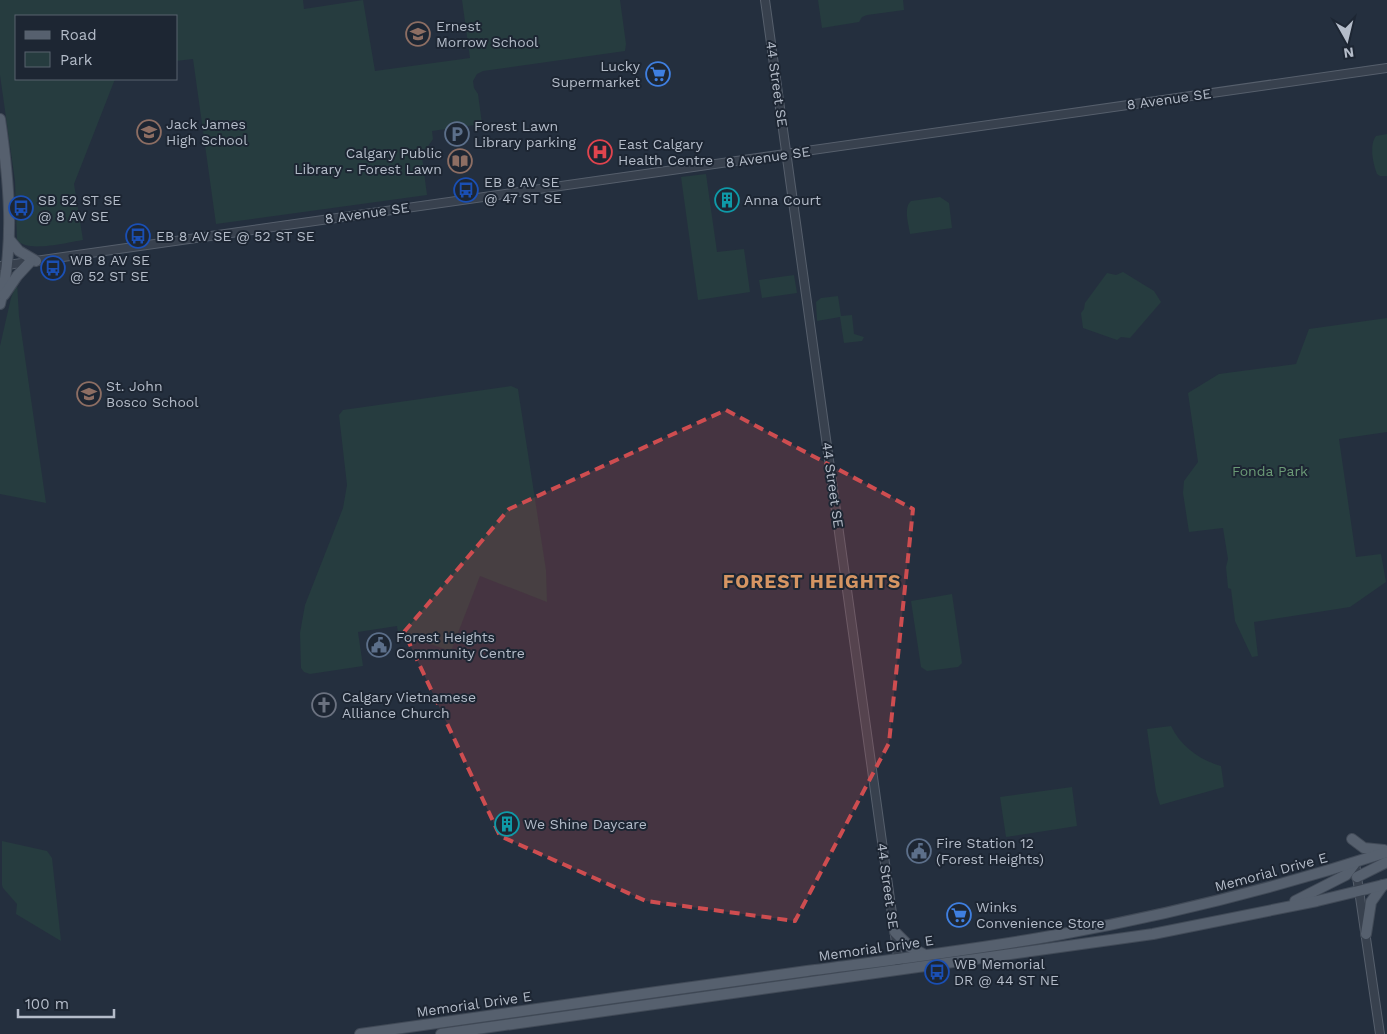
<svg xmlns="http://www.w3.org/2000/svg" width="1387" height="1034" font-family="'Work Sans',sans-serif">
  <rect width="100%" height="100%" fill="#242f3e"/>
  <g fill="#263c3f">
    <path d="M0 0H303L304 9 363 0 375 71 470 58 462 0H620L626 44 625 51 483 71 477 74 473 81 474 88 478 94 482 124 432 131 433 139 426 149 421 150 427 195 216 224 193 59 176 61V16H16V79H115L74 184 83 240C69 242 24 254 17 239L15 181 0 75Z"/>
    <path d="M818 0H903L904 10 867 15 862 17 859 22 822 28Z"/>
    <path d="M1387 134V176H1380L1377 174C1373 164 1369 145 1376 136Z"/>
    <path d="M706 174 717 252 744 249 750 292 698 300 681 177Z"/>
    <path d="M940 197 949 203 952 228 910 234C909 225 903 208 911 201Z"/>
    <path d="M1123 272 1154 291 1161 302 1130 338 1121 337 1117 340 1083 328 1081 313 1084 309 1085 303 1107 273 1116 275Z"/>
    <path d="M794 275 797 293 762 298 759 280Z"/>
    <path d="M17 282 19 316 46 503 0 494V346L11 298Z"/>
    <path d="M838 296 841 316 852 315 854 334 864 337 862 341 844 343 840 317 817 321 816 302 821 298Z"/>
    <path d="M1387 318V432L1339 439 1356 557 1381 554 1386 582 1350 607 1254 622 1258 656 1252 657 1235 621 1231 589 1228 588 1226 567 1228 559 1223 528 1189 532 1183 493 1184 481 1198 462 1188 393 1219 374 1296 364 1309 329Z"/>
    <path d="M511 386 518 389 519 396 546 570 547 602 480 576 451 651 415 639H399L397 626 358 632 363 666 310 674 304 672 301 668 300 633 305 605 343 508 347 485 339 415 343 410Z"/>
    <path d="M952 594 962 663 958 667 927 671 921 667 911 601Z"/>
    <path d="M1171 726C1181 747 1200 760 1221 766L1224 787 1160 805 1156 792 1147 729Z"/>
    <path d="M1072 787 1077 826 1006 837 1000 797Z"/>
    <path d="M2 841 47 851 52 858 61 941 16 914 17 904 3 888 2 885Z"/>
  </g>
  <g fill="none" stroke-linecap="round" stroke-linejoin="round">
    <g stroke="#565f6c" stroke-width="10">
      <g id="minor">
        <path d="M765 0 899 964"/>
        <path d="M0 266 1387 68"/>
        <path d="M1355 863 1380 1034"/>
      </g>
    </g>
    <g stroke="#414a57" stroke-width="12">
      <g id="major">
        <path d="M0 119C9 181 15 243 0 304"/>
        <path d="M9 239 19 251 36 261"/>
        <path d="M4 295 17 276 30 262"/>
        <path d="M1352 839 1364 848 1384 850"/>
        <path d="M1357 877 1387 862"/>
        <path d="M1295 901 1346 875 1355 863"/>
        <path d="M895 932 910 947 925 955"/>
        <path d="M1366 934 1371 902 1383 885"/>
        <path d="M360 1034C509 1012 658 992 807 971 890 960 974 950 1057 935 1168 915 1279 887 1387 852"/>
        <path d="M441 1034 1153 934 1317 901 1387 884"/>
      </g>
    </g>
    <use href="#minor" stroke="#38414e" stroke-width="8"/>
    <use href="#major" stroke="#56606e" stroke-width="10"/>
  </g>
  <path fill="#ce4d50" fill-opacity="0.2" stroke="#ce4d50" stroke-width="4" stroke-dasharray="10 6" stroke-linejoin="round" d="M726 410 913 509 889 743 795 921 646 901 500 836 404 632 509 509Z"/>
  <defs>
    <g id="school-ring" transform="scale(1.25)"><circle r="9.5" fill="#1d2633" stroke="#8d6e63" stroke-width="1.5"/><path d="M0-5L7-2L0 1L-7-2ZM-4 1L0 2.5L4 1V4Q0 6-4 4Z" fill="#8d6e63"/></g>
    <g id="supermarket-ring" transform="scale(1.25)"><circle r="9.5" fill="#1d2633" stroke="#3f7fe0" stroke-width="1.5"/><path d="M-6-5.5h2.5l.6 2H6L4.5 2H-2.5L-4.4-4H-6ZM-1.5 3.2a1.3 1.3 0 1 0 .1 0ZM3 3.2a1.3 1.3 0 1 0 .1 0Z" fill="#3f7fe0"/></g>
    <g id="parking-ring" transform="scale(1.25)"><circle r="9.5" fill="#1d2633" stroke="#5c6f8a" stroke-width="1.5"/><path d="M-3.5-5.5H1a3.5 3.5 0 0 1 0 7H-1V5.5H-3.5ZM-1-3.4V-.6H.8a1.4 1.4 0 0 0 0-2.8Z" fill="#5c6f8a"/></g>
    <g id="hospital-ring" transform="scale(1.25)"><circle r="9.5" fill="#1d2633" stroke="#e0444e" stroke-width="1.5"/><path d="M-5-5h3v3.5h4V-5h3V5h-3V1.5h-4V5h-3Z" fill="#e0444e"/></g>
    <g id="library-ring" transform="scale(1.25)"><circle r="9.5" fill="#1d2633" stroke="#8d6e63" stroke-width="1.5"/><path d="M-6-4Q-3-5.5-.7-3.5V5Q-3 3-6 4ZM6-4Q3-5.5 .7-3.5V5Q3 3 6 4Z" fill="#8d6e63"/></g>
    <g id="bus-ring" transform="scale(1.25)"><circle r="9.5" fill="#1d2633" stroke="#1a4fb4" stroke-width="1.5"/><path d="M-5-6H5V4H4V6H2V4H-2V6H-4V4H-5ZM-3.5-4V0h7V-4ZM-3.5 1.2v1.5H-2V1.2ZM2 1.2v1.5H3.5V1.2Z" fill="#1a4fb4"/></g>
    <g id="building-ring" transform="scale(1.25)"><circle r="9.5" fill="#1d2633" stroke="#0f9aa8" stroke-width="1.5"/><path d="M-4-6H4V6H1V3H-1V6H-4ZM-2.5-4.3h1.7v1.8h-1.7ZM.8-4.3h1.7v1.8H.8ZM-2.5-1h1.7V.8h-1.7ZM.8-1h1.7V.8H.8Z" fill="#0f9aa8"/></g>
    <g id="civic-ring" transform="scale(1.25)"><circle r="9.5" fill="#1d2633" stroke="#5c6f8a" stroke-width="1.5"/><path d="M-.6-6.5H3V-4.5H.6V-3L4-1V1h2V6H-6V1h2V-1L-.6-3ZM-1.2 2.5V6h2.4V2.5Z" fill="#5c6f8a"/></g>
    <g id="church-ring" transform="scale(1.25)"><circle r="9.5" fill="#1d2633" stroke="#6b7280" stroke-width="1.5"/><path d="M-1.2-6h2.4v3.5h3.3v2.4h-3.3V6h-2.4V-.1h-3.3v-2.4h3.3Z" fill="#6b7280"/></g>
  </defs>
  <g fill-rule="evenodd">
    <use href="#school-ring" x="418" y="34"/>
    <use href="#supermarket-ring" x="658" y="74"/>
    <use href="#school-ring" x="149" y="132"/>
    <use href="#parking-ring" x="457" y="134"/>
    <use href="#hospital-ring" x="600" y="152"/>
    <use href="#library-ring" x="460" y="161"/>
    <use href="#bus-ring" x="466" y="190"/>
    <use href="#building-ring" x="727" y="200"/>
    <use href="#bus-ring" x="21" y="208"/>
    <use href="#bus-ring" x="138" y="236"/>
    <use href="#bus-ring" x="53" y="268"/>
    <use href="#school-ring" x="89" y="394"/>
    <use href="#civic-ring" x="379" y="645"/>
    <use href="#church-ring" x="324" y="705"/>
    <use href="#building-ring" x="507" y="824"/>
    <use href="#civic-ring" x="919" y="851"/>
    <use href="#supermarket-ring" x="959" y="915"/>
    <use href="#bus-ring" x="937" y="972"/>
  </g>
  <g text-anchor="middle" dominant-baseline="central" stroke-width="4" stroke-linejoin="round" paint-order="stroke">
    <g font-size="14" fill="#b4bcc9" stroke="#1d2633" text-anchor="start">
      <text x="436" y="26">Ernest<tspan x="436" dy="16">Morrow School</tspan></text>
      <text x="640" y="66" text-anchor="end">Lucky<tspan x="640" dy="16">Supermarket</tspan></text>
      <text x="166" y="124">Jack James<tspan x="166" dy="16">High School</tspan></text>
      <text x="474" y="126">Forest Lawn<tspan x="474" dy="16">Library parking</tspan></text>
      <text x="618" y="144">East Calgary<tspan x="618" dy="16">Health Centre</tspan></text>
      <text x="442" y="153" text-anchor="end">Calgary Public<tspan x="442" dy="16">Library - Forest Lawn</tspan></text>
      <text x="484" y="182">EB 8 AV SE<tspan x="484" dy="16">@ 47 ST SE</tspan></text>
      <text x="38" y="200">SB 52 ST SE<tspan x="38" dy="16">@ 8 AV SE</tspan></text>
      <text x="744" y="200">Anna Court</text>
      <text x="156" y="236">EB 8 AV SE @ 52 ST SE</text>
      <text x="70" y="260">WB 8 AV SE<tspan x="70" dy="16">@ 52 ST SE</tspan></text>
      <text x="106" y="386">St. John<tspan x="106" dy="16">Bosco School</tspan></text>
      <text x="396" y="637">Forest Heights<tspan x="396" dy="16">Community Centre</tspan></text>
      <text x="342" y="697">Calgary Vietnamese<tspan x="342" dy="16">Alliance Church</tspan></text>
      <text x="524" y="824">We Shine Daycare</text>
      <text x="936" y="843">Fire Station 12<tspan x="936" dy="16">(Forest Heights)</tspan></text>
      <text x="976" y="907">Winks<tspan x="976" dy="16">Convenience Store</tspan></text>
      <text x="954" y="964">WB Memorial<tspan x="954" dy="16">DR @ 44 ST NE</tspan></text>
    </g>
    <g font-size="14" fill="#b4bcc9" stroke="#1d2633">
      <text transform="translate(777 84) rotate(82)">44 Street SE</text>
      <text transform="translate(1169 99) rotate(-8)">8 Avenue SE</text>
      <text transform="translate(768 157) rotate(-8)">8 Avenue SE</text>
      <text transform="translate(367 213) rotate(-8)">8 Avenue SE</text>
      <text transform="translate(833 485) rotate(82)">44 Street SE</text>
      <text transform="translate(1271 872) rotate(-15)">Memorial Drive E</text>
      <text transform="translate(888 886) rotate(82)">44 Street SE</text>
      <text transform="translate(876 948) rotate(-8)">Memorial Drive E</text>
      <text transform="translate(474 1004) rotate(-8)">Memorial Drive E</text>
    </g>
    <g font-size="14" fill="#6b9a76" stroke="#1d2633">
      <text x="1270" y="471">Fonda Park</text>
    </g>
    <g font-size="19" font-weight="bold" letter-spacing="1" fill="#d59563" stroke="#1d2633">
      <text x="812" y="581">FOREST HEIGHTS</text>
    </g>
  </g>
  <rect x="15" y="15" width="162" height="65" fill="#1d2633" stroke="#59626f"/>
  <rect x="25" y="31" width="25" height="8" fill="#56606e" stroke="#59626f"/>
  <text x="60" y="40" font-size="15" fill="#b4bcc9">Road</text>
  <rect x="25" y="52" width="25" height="15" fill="#263c3f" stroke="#59626f"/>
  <text x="60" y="65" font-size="15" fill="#b4bcc9">Park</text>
  <g transform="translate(1347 40) rotate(172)" stroke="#1d2633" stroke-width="4" paint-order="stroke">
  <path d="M0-4L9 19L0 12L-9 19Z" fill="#b4bcc9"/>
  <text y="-8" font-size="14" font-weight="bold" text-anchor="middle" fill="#b4bcc9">N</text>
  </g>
  <path d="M18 1009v8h96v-8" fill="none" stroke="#b4bcc9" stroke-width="2.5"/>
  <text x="25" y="1009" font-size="15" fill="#b4bcc9" stroke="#1d2633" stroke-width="4" paint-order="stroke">100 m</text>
</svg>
